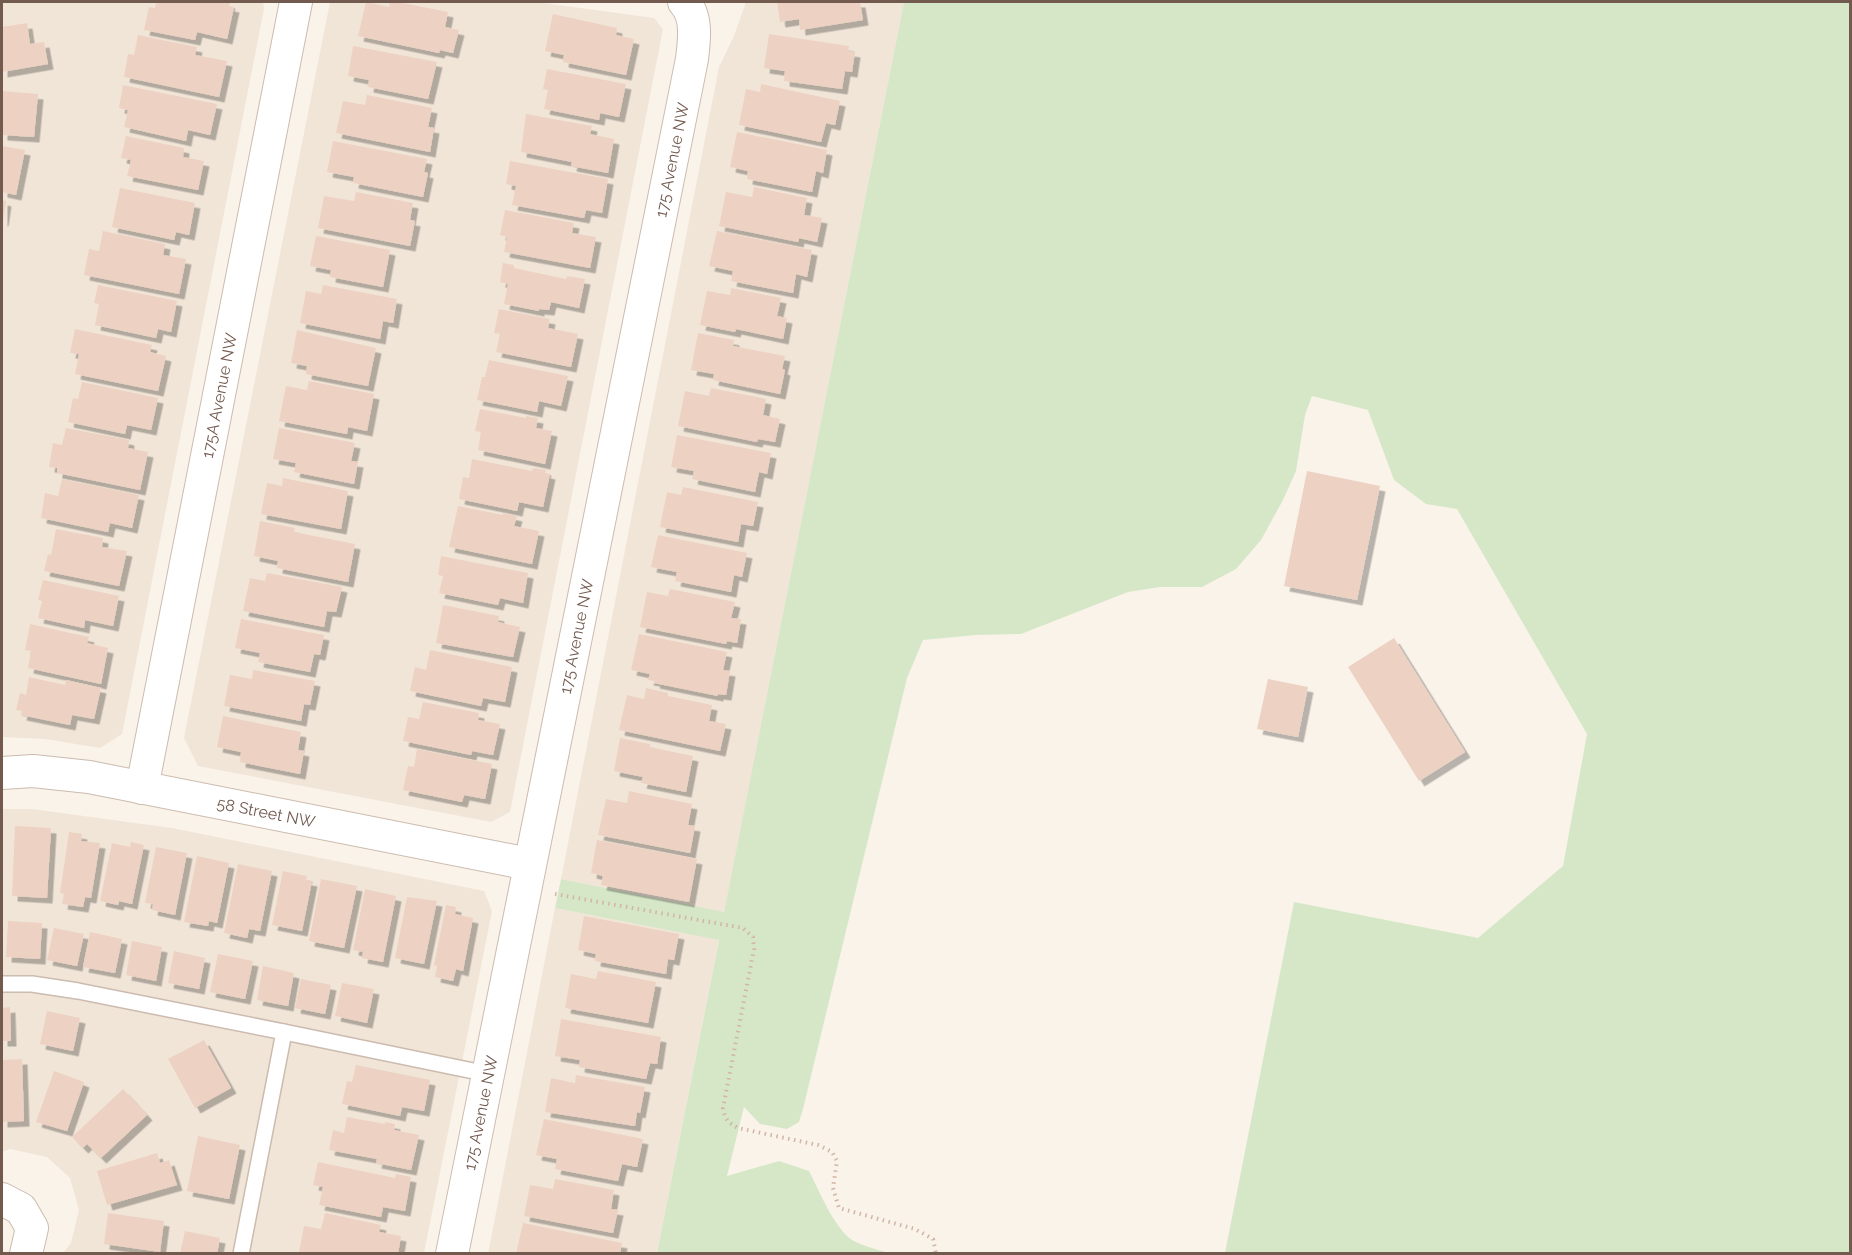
<svg xmlns="http://www.w3.org/2000/svg" width="1852" height="1255" font-family="Raleway,sans-serif">
  <defs>
    <filter id="shadow"><feDropShadow dx="5.5" dy="5.5" stdDeviation="0" flood-color="#0004"/></filter>
  </defs>
  <rect width="100%" height="100%" fill="#faf3e9"/>
  <g fill="#f1e5d8">
    <path d="M2 2H263L264 9 122 734 100 748 45 739 2 737Z"/>
    <path d="M330 2H536L654 18 663 29 510 812 491 822 198 766 184 738Z"/>
    <path d="M746 2H904L724 913 561 879 719 67 734 36Z"/>
    <path d="M2 809H32L172 828 484 891 492 911 424 1253H63L71 1243 79 1210 70 1178 47 1157 10 1149 2 1152Z"/>
    <path d="M555 908 719 939 657 1253 488 1254Z"/>
  </g>
  <path fill="#d6e7c8" d="M904 2H1850V1253H1225L1294 902 1478 938 1563 866 1587 734 1457 509 1426 504 1394 480 1368 410 1312 396 1305 415 1296 471 1283 500 1261 540 1236 569 1202 587H1160L1128 592 1021 634 976 635 923 640 907 678 804 1105 799 1122 787 1129 760 1124 744 1107 727 1176 779 1161 809 1171C820 1192 833 1226 852 1240 862 1246 877 1249 888 1253H657L719 940 555 908 561 879 724 912Z"/>
  <g fill="#edd2c3" filter="url(#shadow)">
    <path d="M156 2 230 3 229 6 234 7 227 39 197 32 195 40 144 30 149 7 155 8Z"/>
    <path d="M366 2 389 7 390 2H398L448 12 445 27 459 30 453 53 440 50 439 53 358 36Z"/>
    <path d="M777 2H860L863 20 800 30 799 19 780 22Z"/>
    <path d="M553 14 617 28 616 35 634 39 626 75 563 62 564 55 545 51Z"/>
    <path d="M27 23 30 44 44 42 48 64 2 72V27Z"/>
    <path d="M769 34 849 46 848 51 855 52 852 72 845 71 842 89 784 81 785 71 764 68Z"/>
    <path d="M138 35 197 47 195 55 227 61 219 97 124 77 128 54 134 55Z"/>
    <path d="M353 46 437 62 428 99 368 87 369 80 348 76Z"/>
    <path d="M547 69 626 84 619 117 600 113 599 120 544 109 548 90 543 89Z"/>
    <path d="M761 84 840 101 835 125 826 123 821 142 739 125 746 89 760 92Z"/>
    <path d="M123 85 217 104 210 135 188 130 186 141 124 127 128 110 119 108Z"/>
    <path d="M2 91 38 94 34 137 2 135Z"/>
    <path d="M367 95 432 108 428 127 434 128 430 152 336 133 343 101 365 105Z"/>
    <path d="M526 114 592 126 590 134 614 139 608 173 571 166 572 162 521 152Z"/>
    <path d="M737 132 827 150 823 173 816 171 812 192 747 179 748 171 730 167Z"/>
    <path d="M126 136 184 148 183 157 204 161 198 190 127 176 131 160 121 158Z"/>
    <path d="M333 141 427 159 424 172 428 173 423 197 353 183 354 177 327 172Z"/>
    <path d="M2 146 25 150 16 195 2 192Z"/>
    <path d="M510 161 608 179 602 213 586 210 584 218 512 205 516 186 506 184Z"/>
    <path d="M754 187 807 198 804 215 822 218 817 242 799 238 798 242 719 226 726 192 752 197Z"/>
    <path d="M120 188 195 203 189 235 176 232 174 240 112 227Z"/>
    <path d="M356 192 413 203 410 220 415 221 410 246 318 228 324 196 354 201Z"/>
    <path d="M2 200 6 201 3 221H2Z"/>
    <path d="M505 210 574 223 572 233 596 237 590 268 504 252 507 237 500 235Z"/>
    <path d="M103 231 165 244 163 255 186 259 179 294 84 275 89 249 99 251Z"/>
    <path d="M717 231 812 250 807 277 796 274 793 293 731 281 733 271 709 266Z"/>
    <path d="M316 236 390 250 383 287 330 277 331 270 310 266Z"/>
    <path d="M503 263 514 265V268L566 279 567 276 585 279 579 308 551 302 549 310 539 309V311L504 304 508 284 500 282Z"/>
    <path d="M98 285 177 301 171 332 158 329 156 338 95 325 99 304 94 303Z"/>
    <path d="M323 285 397 299 393 323 383 321 380 339 300 323 306 291 321 294Z"/>
    <path d="M731 288 781 298 777 316 787 318 783 339 736 329 735 332 700 325 707 291 730 295Z"/>
    <path d="M499 309 550 319 548 328 578 334 571 367 496 352 500 334 494 333Z"/>
    <path d="M75 329 152 345 150 352 166 356 158 391 75 374 79 354 70 353Z"/>
    <path d="M297 330 376 348 368 386 306 374 307 366 291 363Z"/>
    <path d="M698 333 734 340 733 346 785 356 782 369 785 370 780 394 713 380 714 374 691 370Z"/>
    <path d="M489 360 568 376 561 406 539 401 537 412 477 400 482 377H485Z"/>
    <path d="M309 381 374 394 367 431 348 427 347 434 279 421 286 386 307 390Z"/>
    <path d="M82 382 158 398 151 430 127 425 125 434 68 422 73 398 78 399Z"/>
    <path d="M711 388 766 399 763 415 780 419 775 442 758 439 757 442 678 426 685 391 709 396Z"/>
    <path d="M480 409 526 418V416L538 418 536 428 552 431 545 464 478 450 481 432 475 431Z"/>
    <path d="M66 428 129 440 128 448 148 452 140 490 57 473V468L49 467 53 443 62 445Z"/>
    <path d="M279 428 355 443 351 461 358 462 354 484 294 472 296 463 273 459Z"/>
    <path d="M677 435 771 453 767 474 759 472 755 492 692 479 694 471 671 467Z"/>
    <path d="M472 459 532 471 533 468 546 470 545 473 550 474 543 507 519 502 517 511 459 499 463 477 469 478Z"/>
    <path d="M1307 471 1380 486 1357 600 1284 586Z"/>
    <path d="M283 478 348 491 341 529 261 514 267 483 282 486Z"/>
    <path d="M62 479 139 495 132 528 110 523 108 532 41 518 45 493 58 496Z"/>
    <path d="M683 487 758 502 753 526 741 524 738 542 660 527 667 492 681 495Z"/>
    <path d="M458 506 503 515V513L517 516 514 526 539 531 532 564 449 547Z"/>
    <path d="M260 521 295 528 294 532 355 544 348 582 277 568 278 561 254 556Z"/>
    <path d="M56 529 103 538 102 547 127 551 119 586 44 571 48 554 51 555Z"/>
    <path d="M658 535 747 553 742 577 734 575 731 592 675 581 677 572 651 567Z"/>
    <path d="M441 556 528 573 523 603 500 598 498 605 439 593 443 576 438 575Z"/>
    <path d="M267 573 342 587 336 612 327 611 324 627 243 611 250 578 265 581Z"/>
    <path d="M43 580 119 596 113 626 85 620 84 628 38 618 42 601 38 600Z"/>
    <path d="M670 589 735 602 731 618 741 619 737 643 727 641 726 644 640 627 647 592 668 596Z"/>
    <path d="M443 605 499 616 498 622 520 627 513 657 436 643Z"/>
    <path d="M241 619 324 635 320 655 314 654 310 672 258 662 260 653 235 648Z"/>
    <path d="M30 624 89 637 87 643 108 648 101 684 28 668 31 651 25 650Z"/>
    <path d="M639 634 727 652 723 670 730 671 726 695 718 694V696L654 683 655 681 648 680 650 674 631 670Z"/>
    <path d="M1394 638 1465 752 1419 781 1348 667Z"/>
    <path d="M430 650 512 667 505 702 483 698 481 706 410 691 415 667 426 670Z"/>
    <path d="M253 670 315 681 310 705 304 704 301 721 224 706 230 675 252 679Z"/>
    <path d="M29 677 65 685 66 680 101 688 94 719 72 715 70 725 21 715 22 711 16 710 20 693 26 695Z"/>
    <path d="M1268 679 1308 687 1298 737 1257 729Z"/>
    <path d="M646 688 668 693V696L712 705 709 721 726 724 720 751 619 730 627 695 644 699Z"/>
    <path d="M423 702 479 713 478 720 500 724 493 755 472 751 471 755 403 741 408 717 419 719Z"/>
    <path d="M223 716 301 732 298 750 304 751 300 774 240 762 241 752 217 747Z"/>
    <path d="M620 738 650 744V747L693 756 686 792 641 783 643 777 614 771Z"/>
    <path d="M417 749 492 764 485 799 464 795 462 802 403 790 408 766 414 767Z"/>
    <path d="M629 791 692 804 688 825 695 826 690 853 598 835 606 799 627 803Z"/>
    <path d="M15 826 51 828 47 898 12 896Z"/>
    <path d="M69 832 82 834 81 841 100 843 91 898 85 897 83 907 62 904 64 894 60 893Z"/>
    <path d="M597 840 697 859 689 902 601 885 603 876 591 873Z"/>
    <path d="M131 842 144 845 132 904 119 901 118 905 100 901 112 843 130 847Z"/>
    <path d="M156 847 187 853 175 915 152 910 153 904 145 903Z"/>
    <path d="M197 856 229 863 217 923 209 921 208 926 184 922Z"/>
    <path d="M238 864 272 871 260 931 249 929 247 938 224 933Z"/>
    <path d="M283 871 307 876 306 880 312 881 302 931 272 925Z"/>
    <path d="M321 879 357 886 344 948 309 941Z"/>
    <path d="M365 889 396 896 383 962 362 958 363 952 353 950Z"/>
    <path d="M407 897 437 901 424 964 395 958Z"/>
    <path d="M446 905 456 907 455 914 473 918 463 971 456 969 453 981 435 977 437 966 434 965Z"/>
    <path d="M584 916 679 934 674 960 668 959 666 974 595 961 596 954 578 950Z"/>
    <path d="M8 921 42 923 40 959 6 957Z"/>
    <path d="M54 928 84 934 77 966 47 960Z"/>
    <path d="M90 932 122 939 115 973 83 967Z"/>
    <path d="M132 941 162 947 156 981 126 975Z"/>
    <path d="M174 951 205 958 199 989 168 983Z"/>
    <path d="M218 954 253 961 245 999 210 992Z"/>
    <path d="M263 966 294 973 288 1006 257 1000Z"/>
    <path d="M598 971 656 982 648 1023 565 1008 571 974 596 979Z"/>
    <path d="M301 979 331 985 325 1014 295 1008Z"/>
    <path d="M342 983 374 989 367 1023 335 1016Z"/>
    <path d="M10 1007 11 1041H2V1008Z"/>
    <path d="M47 1011 80 1018 73 1051 40 1044Z"/>
    <path d="M561 1019 661 1037 657 1064 650 1063 646 1079 579 1067 580 1060 555 1056Z"/>
    <path d="M204 1040 231 1088 195 1108 168 1059Z"/>
    <path d="M22 1059 24 1121 2 1122V1060Z"/>
    <path d="M356 1065 430 1080 424 1111 402 1107 400 1116 342 1104 347 1081 352 1082Z"/>
    <path d="M54 1071 84 1082 67 1131 36 1122Z"/>
    <path d="M576 1075 645 1087 640 1113 637 1112 635 1126 545 1112 551 1078 575 1083Z"/>
    <path d="M123 1089 147 1115 101 1158 87 1144 83 1148 72 1137Z"/>
    <path d="M347 1117 385 1124V1122L395 1124 394 1130 419 1135 411 1170 376 1163 377 1159 329 1150 333 1130 344 1133Z"/>
    <path d="M544 1119 643 1139 637 1167 622 1164 618 1181 555 1169 557 1159 536 1155Z"/>
    <path d="M198 1136 240 1145 229 1199 187 1191Z"/>
    <path d="M157 1153 160 1163 169 1160 177 1185 107 1205 97 1171Z"/>
    <path d="M318 1162 395 1178 396 1174 411 1177 405 1211 383 1207 381 1217 319 1205 323 1187 313 1185Z"/>
    <path d="M555 1179 614 1190 611 1209 618 1210 613 1233 524 1216 530 1185 553 1189Z"/>
    <path d="M108 1213 164 1221 160 1252 104 1244Z"/>
    <path d="M325 1213 381 1225 379 1232 401 1236 398 1254 299 1252 304 1226 321 1229Z"/>
    <path d="M523 1223 622 1243 620 1254H516Z"/>
    <path d="M185 1231 220 1238 217 1254H180Z"/>
  </g>
  <g fill="none" stroke-linecap="round" stroke-linejoin="round">
    <g stroke="#ccbbaf" stroke-width="18">
      <g id="lane">
        <path d="M2 984H32L78 991 284 1032 241 1254"/>
        <path d="M284 1032 488 1074"/>
      </g>
    </g>
    <g stroke="#ccbbaf" stroke-width="34">
      <g id="street">
        <path id="s1" d="M2 773 33 771 89 777 529 864"/>
        <path id="s2" d="M142 788 296 2"/>
        <path d="M2 1199 21 1209 32 1228 26 1254"/>
        <path id="s3" d="M452 1254 692 59C694 41 698 17 684 2"/>
      </g>
    </g>
    <path stroke="#d2b5a6" stroke-width="4" stroke-dasharray="1.5 4.5" stroke-linecap="butt" d="M555 894 743 928 753 937 754 949 723 1108C725 1119 728 1123 738 1128L818 1145 832 1152 837 1161 833 1188 839 1208 915 1229 933 1239 936 1254"/>
    <use href="#lane" stroke="#fff" stroke-width="15"/>
    <use href="#street" stroke="#fff" stroke-width="32"/>
  </g>
  <g text-anchor="middle" dominant-baseline="central" stroke-width="5" stroke-linejoin="round" paint-order="stroke">
    <g font-size="16" fill="#725a4f" stroke="#fdf7ef">
      <text stroke="none"><textPath href="#s3" startOffset="1116">175 Avenue NW</textPath></text>
      <text stroke="none"><textPath href="#s2" startOffset="400">175A Avenue NW</textPath></text>
      <text stroke="none"><textPath href="#s3" startOffset="630">175 Avenue NW</textPath></text>
      <text stroke="none"><textPath href="#s1" startOffset="268">58 Street NW</textPath></text>
      <text stroke="none"><textPath href="#s3" startOffset="144">175 Avenue NW</textPath></text>
    </g>
  </g>
  <rect width="1852" height="1255" fill="none" stroke="#725a4f" stroke-width="6"/>
</svg>
